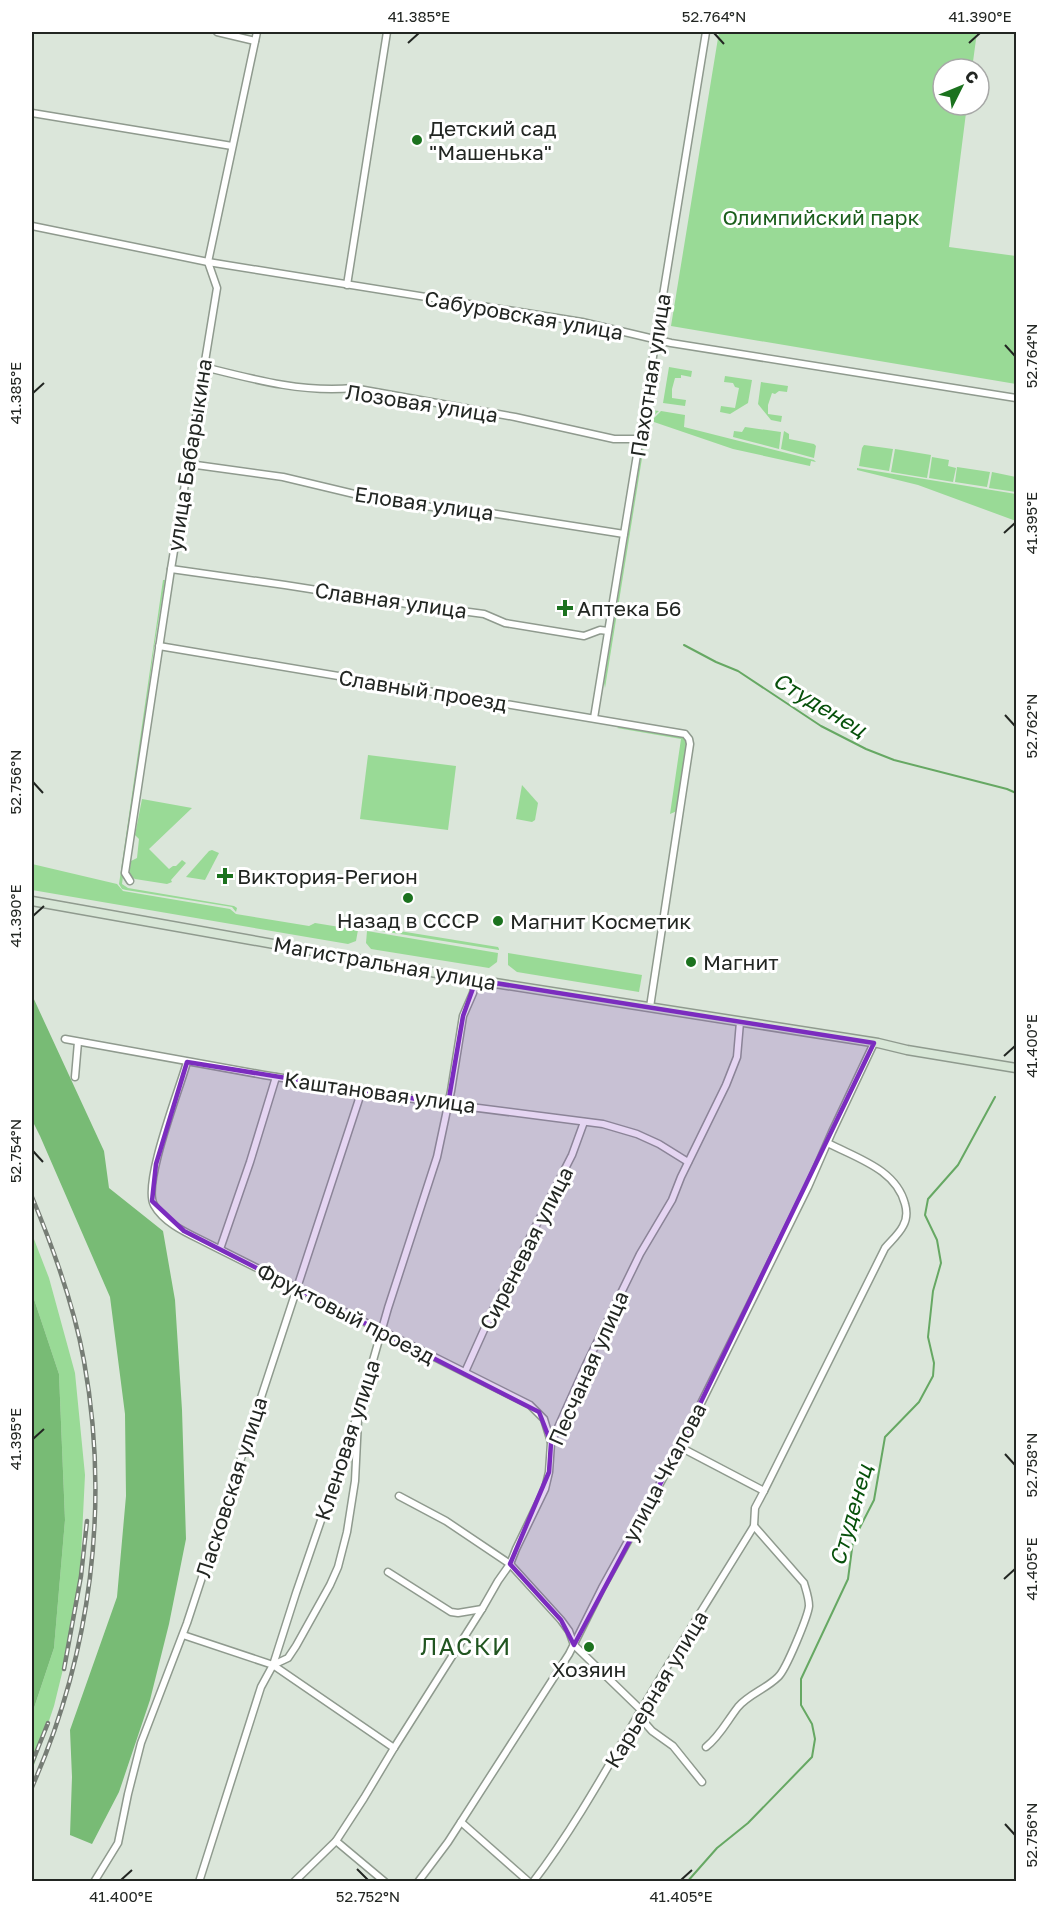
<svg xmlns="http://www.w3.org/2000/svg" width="1048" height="1913" font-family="'Golos Text',sans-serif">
  <rect width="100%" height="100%" fill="#dbe6da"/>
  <g fill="#99da96">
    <path d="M719 32H977L972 69H943V105H967L949 247 1016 256V384L671 326Z"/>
    <path d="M669 367 692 371 691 377 681 375V378H675L672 389V398L686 400 685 406 663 403Z"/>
    <path d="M725 376 752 380 748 403 730 414 720 412 721 406 735 408 739 388 735 387 733 383 724 382Z"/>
    <path d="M761 382 788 386 787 392 779 391 775 394 772 393 768 405V414L782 416 781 422 771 420 758 404Z"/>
    <path d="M651 410 659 411 648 421 605 688 604 683 648 414Z"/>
    <path d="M661 411 685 415 684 427 814 460 816 462 811 461 810 466 733 449 651 421Z"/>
    <path d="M745 427 781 432 779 449 733 437 734 431 742 432Z"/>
    <path d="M784 431 789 434V439L814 444 816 446 814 458 781 449Z"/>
    <path d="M864 445 893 449 889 471 859 466 862 448Z"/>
    <path d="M895 449 931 455 927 478 891 472Z"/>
    <path d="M932 457 949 460 948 466 956 468 953 482 929 478Z"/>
    <path d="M957 467 990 472 987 487 955 482Z"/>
    <path d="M857 468 1016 494V521L918 485 857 470Z"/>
    <path d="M992 472 1016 477V492L989 488Z"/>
    <path d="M163 580H165L154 648 122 884 128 888 234 906 237 908 236 912 232 907 126 890 122 889 119 884Z"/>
    <path d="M621 726 682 736 687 740 677 811 670 814 681 739 617 728Z"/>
    <path d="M368 755 456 766 448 830 360 819Z"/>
    <path d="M522 785 538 803 535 820 532 822 516 819Z"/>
    <path d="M142 799 192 808 149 849 169 869 173 866H176L182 860 186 863 171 880 172 882 167 884 135 879 129 875 131 861 137 858 139 839 135 835Z"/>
    <path d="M212 850 219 853 205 880 186 877 209 851Z"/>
    <path d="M32 864 117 884 123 891 230 909 236 914 309 926 315 923 358 930 356 941 348 944 32 890Z"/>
    <path d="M375 927 498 947 499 949V950L369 929Z"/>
    <path d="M367 931 498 953 497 962 489 968 371 949 366 943Z"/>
    <path d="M508 953 642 975 639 992 517 972 508 965Z"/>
    <path d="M32 1234 49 1278 75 1373 85 1475 80 1576 65 1661 54 1706 32 1771V1714L54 1648 65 1520 59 1374 32 1293Z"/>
  </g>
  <g fill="#78bb75">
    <path d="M32 995 104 1151 109 1188 163 1231 175 1300 182 1410 186 1539 169 1624 150 1700 119 1792 92 1844 70 1835 72 1777 70 1730 117 1597 126 1496 125 1414 110 1297 40 1136 32 1120Z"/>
    <path d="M32 1293 59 1374 65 1520 54 1648 32 1714Z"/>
  </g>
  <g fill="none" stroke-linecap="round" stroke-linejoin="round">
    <g stroke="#66a863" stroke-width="2">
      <path d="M684 645 716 662 738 671 821 726 866 749 894 760 1007 789 1016 793"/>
      <path d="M687 1882 717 1848 748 1823 812 1757 815 1739 812 1724 801 1705V1679L848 1579 853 1541 874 1500 885 1437 919 1402 933 1376 934 1363 928 1337 933 1291 941 1263 937 1240 925 1215 928 1199 958 1165 995 1097"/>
    </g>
    <g stroke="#8f9a8e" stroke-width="9">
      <g id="street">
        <path d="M217 32 255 41"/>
        <path d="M32 113 232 146"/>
        <path d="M32 226 208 262 582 322 671 343 1016 398"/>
        <path d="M347 285 387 32"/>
        <path d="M204 367C252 379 303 393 353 388L515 417 614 439H640"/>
        <path d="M189 464 283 477 392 503 484 512 624 534"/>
        <path d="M171 569 285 585 393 602 484 614 505 623 584 636 600 630 608 631"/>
        <path d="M159 646 685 734 689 739 690 744 650 1007"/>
        <path d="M594 718 706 32"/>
        <path d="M130 881 125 873 171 569 217 288 208 262 257 32"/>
        <path d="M65 1039 264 1075 439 1103 603 1124 637 1134 659 1144 688 1162"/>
        <path d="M187 1062C180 1088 142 1184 154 1205 165 1225 192 1235 211 1245L530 1405 544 1419 551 1442"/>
        <path d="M75 1077 78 1042"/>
        <path d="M220 1249 250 1162 276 1077"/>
        <path d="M465 1372 492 1312 572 1155 584 1122"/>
        <path d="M764 1491 885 1248C891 1241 899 1234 903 1226 907 1219 907 1211 905 1204 896 1169 856 1158 828 1143"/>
        <path d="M399 1496 446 1521 510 1564 561 1620 569 1631 574 1645 641 1710"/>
        <path d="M388 1572 451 1612 458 1613 482 1609"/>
        <path d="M183 1635 273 1665 394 1748"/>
        <path d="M273 1665 288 1658 296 1646 330 1585 338 1567 347 1532 355 1481 358 1420"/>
        <path d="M638 1715 652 1731 673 1746 702 1782"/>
        <path d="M706 1747C720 1736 727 1721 738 1707 749 1694 766 1689 778 1677 786 1670 808 1616 809 1606 809 1598 806 1590 804 1583L754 1526"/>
        <path d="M461 1822 529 1882"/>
        <path d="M336 1841 385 1882"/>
        <path d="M94 1882 118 1843 128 1794 141 1743 187 1623 362 1090"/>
        <path d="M199 1882 261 1687 273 1665 296 1593 358 1413 388 1308 437 1157 451 1091 463 1016 473 993 476 980"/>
        <path d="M294 1882 336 1841 364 1798 394 1748 482 1609 498 1581 510 1564 516 1549 545 1489 549 1472 551 1443 585 1367 640 1254 672 1200 681 1177 726 1085 737 1057 740 1022"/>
        <path d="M418 1882 448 1842 569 1654 602 1588 673 1460 808 1187 832 1132 874 1043"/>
        <path d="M533 1882C574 1828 606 1770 640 1712 677 1649 716 1588 754 1526L755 1508 764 1491 680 1447"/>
      </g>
    </g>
    <g stroke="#8f9a8e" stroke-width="11">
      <path id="secondary" d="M32 901 476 980 878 1043 907 1050 1016 1068"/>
    </g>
    <use href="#street" stroke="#fff" stroke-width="6"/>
    <use href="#secondary" stroke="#d7e6d6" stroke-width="8"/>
    <g stroke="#767d75" stroke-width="4.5">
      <g id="rail">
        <path d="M32 1197C54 1250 74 1305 84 1361 110 1505 91 1654 32 1787"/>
        <path d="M64 1669 81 1576 87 1521"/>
        <path d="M32 1763 48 1723"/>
      </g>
    </g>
    <use href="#rail" stroke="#fff" stroke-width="2" stroke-dasharray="7" stroke-linecap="butt"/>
  </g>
  <path fill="#7b2cbf" fill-opacity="0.2" stroke="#7b2cbf" stroke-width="4.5" stroke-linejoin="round" d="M476 980 874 1043 673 1460 574 1645 561 1620 510 1564 549 1472 551 1443 539 1412 184 1231 152 1201 156 1164 187 1062 448 1104 463 1016Z"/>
  <path fill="none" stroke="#222622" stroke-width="2" d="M714 33 724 44M408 43 419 33M969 43 980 33M1005 345 1015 356M33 393 44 383M1004 533 1015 523M1005 715 1015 726M33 782 43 793M33 916 44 906M1004 1056 1015 1046M33 1151 43 1162M33 1439 44 1429M1005 1454 1015 1465M1004 1579 1015 1569M1005 1824 1015 1835M357 1869 368 1880M121 1880 132 1870M681 1880 692 1870"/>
  <g fill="#1b721e" stroke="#fff" stroke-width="2">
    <circle cx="417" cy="140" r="6"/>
    <path d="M562 599h6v6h6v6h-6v6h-6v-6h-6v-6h6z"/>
    <path d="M222 867h6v6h6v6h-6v6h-6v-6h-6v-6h6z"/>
    <circle cx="408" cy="898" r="6"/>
    <circle cx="498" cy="921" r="6"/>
    <circle cx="691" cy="962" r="6"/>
    <circle cx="589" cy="1647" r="6"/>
  </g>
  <g text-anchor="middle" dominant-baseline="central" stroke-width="6" stroke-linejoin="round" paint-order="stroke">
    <g font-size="21" fill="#222622" stroke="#fff" text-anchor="start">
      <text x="429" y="128">Детский сад<tspan x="429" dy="24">"Машенька"</tspan></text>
      <text x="577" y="608">Аптека Б6</text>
      <text x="237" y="876">Виктория-Регион</text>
      <text x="408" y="920" text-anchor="middle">Назад в СССР</text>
      <text x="510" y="921">Магнит Косметик</text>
      <text x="703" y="962">Магнит</text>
      <text x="589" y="1669" text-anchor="middle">Хозяин</text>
    </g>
    <g font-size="21" fill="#1b5f1c" stroke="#fff">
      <text x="821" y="217">Олимпийский парк</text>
    </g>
    <g font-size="21" fill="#222622" stroke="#fff">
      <text transform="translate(524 315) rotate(10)">Сабуровская улица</text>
      <text transform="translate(650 375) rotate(-81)">Пахотная улица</text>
      <text transform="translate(422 403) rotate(9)">Лозовая улица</text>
      <text transform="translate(189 455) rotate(-81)">улица Бабарыкина</text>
      <text transform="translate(424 503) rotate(8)">Еловая улица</text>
      <text transform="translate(391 600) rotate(8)">Славная улица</text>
      <text transform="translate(423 690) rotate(9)">Славный проезд</text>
      <text transform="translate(385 963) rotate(10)">Магистральная улица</text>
      <text transform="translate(380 1092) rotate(8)">Каштановая улица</text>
      <text transform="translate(526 1248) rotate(-63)">Сиреневая улица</text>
      <text transform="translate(346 1313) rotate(27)">Фруктовый проезд</text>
      <text transform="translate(588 1368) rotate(-66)">Песчаная улица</text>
      <text transform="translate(347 1440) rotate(-72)">Кленовая улица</text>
      <text transform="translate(664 1472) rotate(-62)">улица Чкалова</text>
      <text transform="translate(231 1487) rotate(-72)">Ласковская улица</text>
      <text transform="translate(656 1689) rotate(-59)">Карьерная улица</text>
    </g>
    <g font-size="22" font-style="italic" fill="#07510b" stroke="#fff">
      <text transform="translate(820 704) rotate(31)">Студенец</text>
      <text transform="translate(850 1515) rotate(-74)">Студенец</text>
    </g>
    <g font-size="24" letter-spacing="1.5" fill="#215521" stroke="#fff">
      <text x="466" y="1645">ЛАСКИ</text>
    </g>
  </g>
  <rect width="1048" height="1913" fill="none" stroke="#ffffff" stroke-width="66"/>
  <g transform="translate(961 87) rotate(47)"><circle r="28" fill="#ffffff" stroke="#a7a8a7" stroke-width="1.5"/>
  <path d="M0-4.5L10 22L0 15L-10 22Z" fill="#1b721e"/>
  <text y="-9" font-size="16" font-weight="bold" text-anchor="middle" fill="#222622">С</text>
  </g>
  <rect x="33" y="33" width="982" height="1847" fill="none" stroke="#222622" stroke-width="2"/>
  <g font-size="15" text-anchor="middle" fill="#222622">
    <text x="419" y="22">41.385°E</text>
    <text x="714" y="22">52.764°N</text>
    <text x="980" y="22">41.390°E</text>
    <text transform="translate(1032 356) rotate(-90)" y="5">52.764°N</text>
    <text transform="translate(16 393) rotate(-90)" y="5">41.385°E</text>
    <text transform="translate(1032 523) rotate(-90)" y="5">41.395°E</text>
    <text transform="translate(1032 726) rotate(-90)" y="5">52.762°N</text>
    <text transform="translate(16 782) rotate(-90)" y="5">52.756°N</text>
    <text transform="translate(16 916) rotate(-90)" y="5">41.390°E</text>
    <text transform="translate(1032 1046) rotate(-90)" y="5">41.400°E</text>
    <text transform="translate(16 1151) rotate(-90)" y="5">52.754°N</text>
    <text transform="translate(16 1439) rotate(-90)" y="5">41.395°E</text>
    <text transform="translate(1032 1465) rotate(-90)" y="5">52.758°N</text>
    <text transform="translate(1032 1569) rotate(-90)" y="5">41.405°E</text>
    <text transform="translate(1032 1835) rotate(-90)" y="5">52.756°N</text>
    <text x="121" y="1902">41.400°E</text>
    <text x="368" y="1902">52.752°N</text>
    <text x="681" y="1902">41.405°E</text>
  </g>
</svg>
